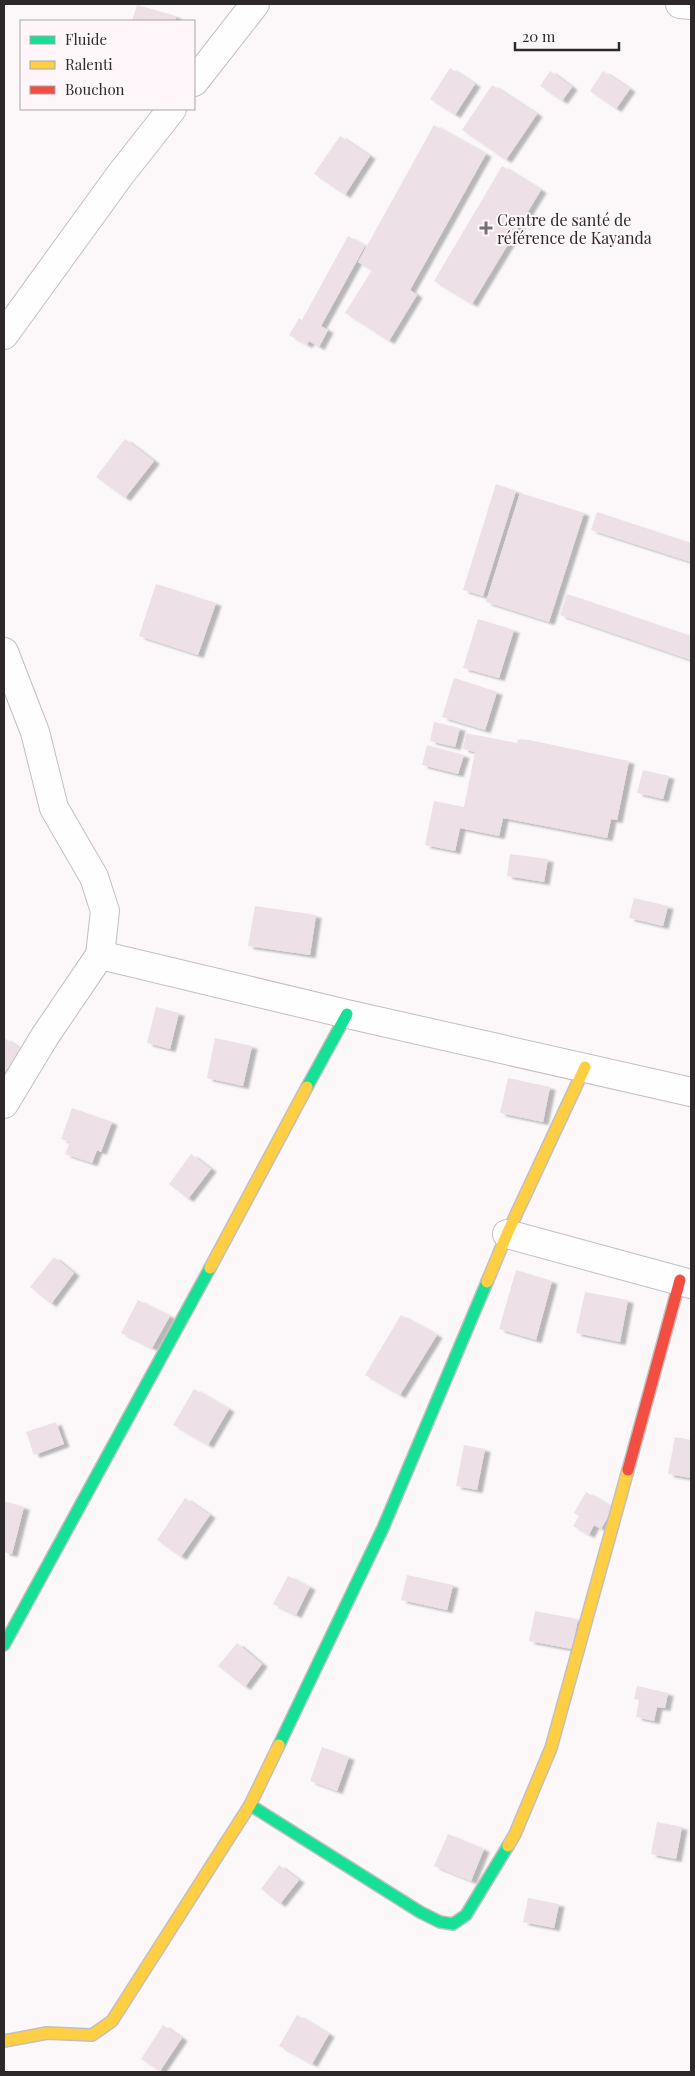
<svg xmlns="http://www.w3.org/2000/svg" width="695" height="2076" font-family="'Playfair Display',serif">
  <defs>
    <filter id="shadow"><feDropShadow dx="5.5" dy="3" stdDeviation="1" flood-color="#0004"/></filter>
  </defs>
  <rect width="100%" height="100%" fill="#fcf8fa"/>
  <g fill="#ede0e6" filter="url(#shadow)">
    <path d="M137 5 176 16 175 21H132Z"/>
    <path d="M450 68 475 84 455 115 430 99Z"/>
    <path d="M550 71 572 87 562 101 540 86Z"/>
    <path d="M603 71 630 89 616 109 590 91Z"/>
    <path d="M492 85 537 114 506 160 462 130Z"/>
    <path d="M434 125 486 154 410 290 417 295 389 341 345 313 372 270 358 262Z"/>
    <path d="M340 136 370 156 345 195 314 174Z"/>
    <path d="M502 166 541 190 472 304 434 281Z"/>
    <path d="M348 236 365 246 321 326 328 330 319 347 309 341 307 345 289 335 299 318 302 320Z"/>
    <path d="M125 439 154 461 125 498 96 477Z"/>
    <path d="M496 484 516 491 483 596 463 590Z"/>
    <path d="M520 493 584 513 549 622 486 602Z"/>
    <path d="M597 512 691 543V562L591 530Z"/>
    <path d="M156 584 216 603 198 655 139 636Z"/>
    <path d="M567 594 691 636V660L560 615Z"/>
    <path d="M478 619 514 630 499 678 463 668Z"/>
    <path d="M454 678 497 692 485 730 442 717Z"/>
    <path d="M434 722 460 728 455 747 430 741Z"/>
    <path d="M466 733 517 743 518 739 529 740 629 761 617 820 611 819 607 838 503 818 499 836 460 828 455 851 425 845 434 801 464 807 475 752 463 749Z"/>
    <path d="M427 745 464 755 458 774 422 765Z"/>
    <path d="M643 770 669 776 663 799 637 793Z"/>
    <path d="M510 854 548 859 544 882 507 876Z"/>
    <path d="M634 898 668 906 663 926 629 918Z"/>
    <path d="M255 906 316 915 310 955 248 946Z"/>
    <path d="M156 1007 179 1013 170 1049 147 1043Z"/>
    <path d="M4 1038 21 1049 4 1076Z"/>
    <path d="M215 1038 252 1046 243 1086 207 1078Z"/>
    <path d="M508 1078 550 1087 543 1122 500 1113Z"/>
    <path d="M72 1108 112 1122 101 1152 97 1150 92 1163 65 1154 70 1142 61 1139Z"/>
    <path d="M191 1154 211 1169 188 1199 169 1184Z"/>
    <path d="M54 1257 74 1273 51 1304 30 1287Z"/>
    <path d="M516 1270 552 1281 536 1340 499 1329Z"/>
    <path d="M585 1292 628 1300 620 1342 576 1333Z"/>
    <path d="M138 1300 170 1316 152 1348 121 1333Z"/>
    <path d="M401 1315 437 1335 400 1395 365 1375Z"/>
    <path d="M194 1389 229 1409 208 1445 173 1425Z"/>
    <path d="M56 1422 64 1444 34 1455 26 1432Z"/>
    <path d="M675 1437 691 1440V1478L668 1474Z"/>
    <path d="M464 1445 485 1449 477 1490 456 1486Z"/>
    <path d="M586 1492 613 1508 601 1529 594 1525 589 1535 573 1526 579 1516 574 1513Z"/>
    <path d="M185 1498 210 1515 181 1557 157 1540Z"/>
    <path d="M4 1501 24 1507 12 1554 4 1552Z"/>
    <path d="M407 1575 453 1585 447 1610 401 1600Z"/>
    <path d="M288 1576 310 1587 296 1615 273 1604Z"/>
    <path d="M535 1611 578 1619 572 1649 529 1641Z"/>
    <path d="M237 1643 262 1664 245 1687 218 1666Z"/>
    <path d="M637 1686 668 1693 665 1708 657 1707 654 1721 636 1717 639 1700 634 1699Z"/>
    <path d="M322 1747 349 1757 337 1791 310 1781Z"/>
    <path d="M657 1822 682 1827 676 1859 651 1854Z"/>
    <path d="M448 1834 484 1849 471 1881 434 1866Z"/>
    <path d="M279 1865 299 1880 280 1904 261 1889Z"/>
    <path d="M528 1898 559 1904 554 1928 523 1922Z"/>
    <path d="M297 2015 329 2034 312 2064 279 2046Z"/>
    <path d="M163 2025 182 2038 160 2071 141 2059Z"/>
  </g>
  <g fill="none" stroke-linecap="round" stroke-linejoin="round">
    <g stroke="#c3bfc1" stroke-width="30">
      <g id="street">
        <path d="M680 4 691 5"/>
        <path d="M194 82 255 4"/>
        <path d="M4 335 120 175 172 109"/>
        <path d="M4 652 35 732 54 808 94 877 105 911 100 955 45 1036 4 1104"/>
        <path d="M100 955 347 1014 691 1092"/>
        <path d="M507 1234 691 1284"/>
      </g>
    </g>
    <g stroke="#c3bfc1" stroke-width="14">
      <g id="fast">
        <path d="M307 1087 347 1014"/>
        <path d="M4 1645 210 1268"/>
        <path d="M279 1745 383 1528 487 1282"/>
        <path d="M250 1805 420 1912 440 1922 453 1924 466 1915 508 1846"/>
      </g>
    </g>
    <g stroke="#c3bfc1" stroke-width="14">
      <g id="slow">
        <path d="M210 1268 307 1087"/>
        <path d="M487 1282 507 1234 585 1067"/>
        <path d="M508 1846 515 1834 551 1748 628 1470"/>
        <path d="M4 2041 47 2033 92 2035 112 2021 250 1805 279 1745"/>
      </g>
    </g>
    <g stroke="#c3bfc1" stroke-width="14">
      <path id="jam" d="M628 1470 680 1280"/>
    </g>
    <use href="#street" stroke="#fffefe" stroke-width="28"/>
    <use href="#fast" stroke="#16e098" stroke-width="11"/>
    <use href="#slow" stroke="#ffcf43" stroke-width="11"/>
    <use href="#jam" stroke="#f24e42" stroke-width="11"/>
  </g>
  <path fill="#757173" stroke="#fef6f9" stroke-width="2" d="M483.5 220.5h5v5h5v5h-5v5h-5v-5h-5v-5h5z"/>
  <g text-anchor="middle" dominant-baseline="central" stroke-width="4" stroke-linejoin="round" paint-order="stroke">
    <g font-size="16" fill="#2d292a" stroke="#fef6f9" text-anchor="start">
      <text x="497" y="219">Centre de santé de<tspan x="497" dy="18">référence de Kayanda</tspan></text>
    </g>
  </g>
  <rect width="695" height="2076" fill="none" stroke="#2d292a" stroke-width="10"/>
  <rect x="20" y="20" width="175" height="90" fill="#fef6f9" stroke="#aaa4a6"/>
  <rect x="30" y="36" width="25" height="8" fill="#16e098" stroke="#aaa4a6"/>
  <text x="65" y="45" font-size="15" fill="#2d292a">Fluide</text>
  <rect x="30" y="61" width="25" height="8" fill="#ffcf43" stroke="#aaa4a6"/>
  <text x="65" y="70" font-size="15" fill="#2d292a">Ralenti</text>
  <rect x="30" y="86" width="25" height="8" fill="#f24e42" stroke="#aaa4a6"/>
  <text x="65" y="95" font-size="15" fill="#2d292a">Bouchon</text>
  <path d="M515 42v8h104v-8" fill="none" stroke="#2d292a" stroke-width="2.5"/>
  <text x="522" y="42" font-size="15" fill="#2d292a" stroke="#fef6f9" stroke-width="4" paint-order="stroke">20 m</text>
</svg>
